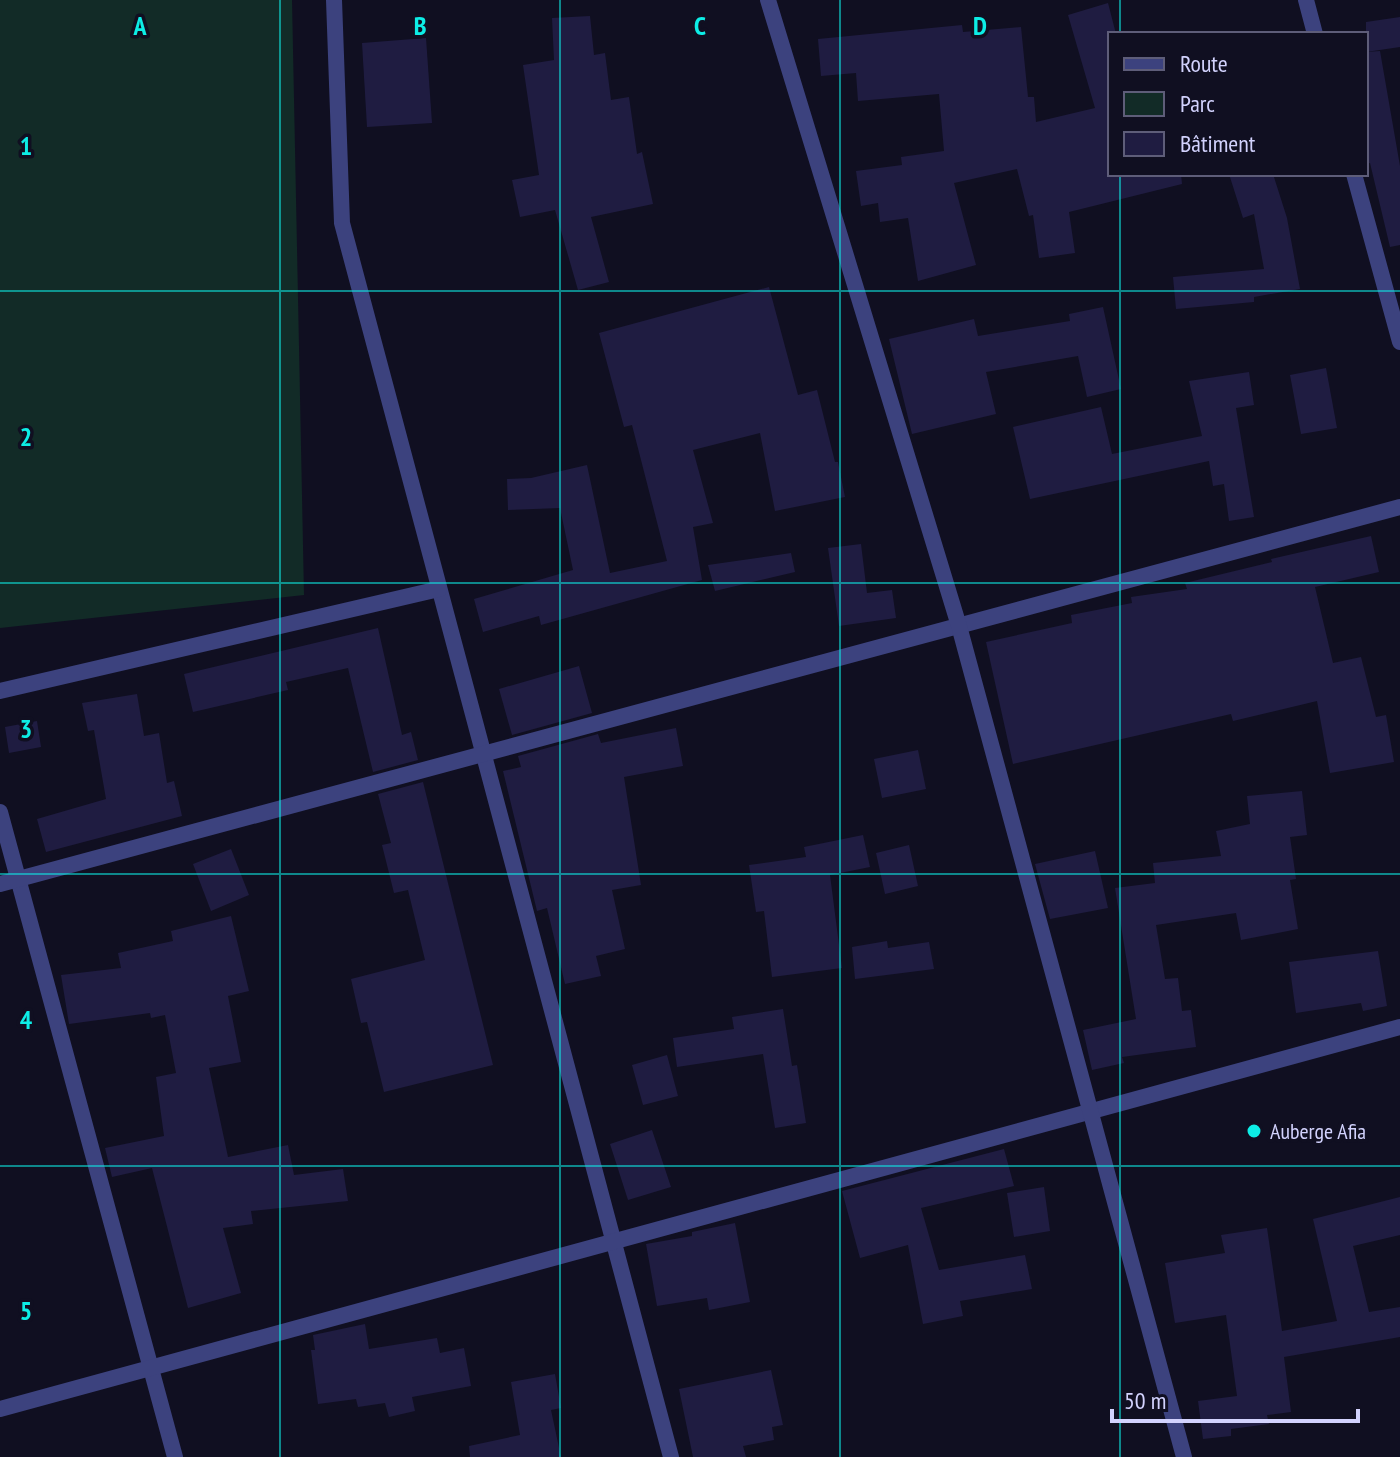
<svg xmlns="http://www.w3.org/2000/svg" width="1400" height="1457" font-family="'PT Sans Narrow',sans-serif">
  <rect width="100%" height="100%" fill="#100f21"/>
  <path fill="#122b27" d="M0 0H292L304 595 0 628Z"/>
  <g fill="#1f1c41">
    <path d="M1108 3 1116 34H1110V174H1181L1182 184 1069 212 1075 253 1039 258 1033 215 1029 216 1017 169 954 183 976 265 918 281 908 218 880 222 878 203 861 206 856 171 902 165 901 157 944 151 939 94 858 101 856 73 821 76 818 39 962 25 963 32 1021 27 1028 97H1034L1036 122 1095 108 1068 15Z"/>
    <path d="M590 16 594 55 605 53 611 100 629 97 637 154 642 152 653 204 591 217 609 282 578 290 555 210 520 217 512 180 539 175 523 65 554 60 552 18Z"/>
    <path d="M1400 17V47L1366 52V22Z"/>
    <path d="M426 38 432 123 367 127 362 43Z"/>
    <path d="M1380 51 1400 166V245L1390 247 1370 163 1366 164V52Z"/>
    <path d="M1229 174H1273L1287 218 1300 289 1254 297V302L1176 309 1173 277 1264 269 1254 214 1243 218Z"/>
    <path d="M769 287 798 395 817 390 835 462H838L845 497 775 511 760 433 693 450 713 523 693 527 702 580 541 625 539 616 483 632 474 599 573 570 560 508 508 510 507 479 531 478 587 465 610 573 667 561 632 425 624 427 599 333Z"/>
    <path d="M1103 307 1121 389 1087 397 1078 356 986 372 996 414 912 434 889 339 974 319 978 336 1070 321 1069 314Z"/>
    <path d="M1326 368 1337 428 1301 434 1290 375Z"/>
    <path d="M1249 372 1254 405 1236 408 1254 517 1229 521 1224 484 1213 486 1209 461 1030 499 1013 427 1101 407 1112 454 1202 436 1189 381Z"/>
    <path d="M1371 536 1379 572 1315 587 1333 663 1361 657 1376 717 1386 715 1394 762 1330 773 1317 701 1233 721 1231 714 1013 764 986 642 1072 623 1071 615 1132 603 1131 597 1187 589 1185 583 1272 562 1271 559Z"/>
    <path d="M861 544 867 593 892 590 896 618 839 626 828 548Z"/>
    <path d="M791 553 795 572 715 591 708 565Z"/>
    <path d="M378 628 402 735 411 732 418 760 373 772 348 668 286 682 288 690 193 712 184 674Z"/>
    <path d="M579 666 592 713 512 735 499 689Z"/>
    <path d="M137 694 144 736 159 733 167 783 174 781 182 816 46 852 37 819 106 799 94 730 88 731 82 703Z"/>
    <path d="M37 721 41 747 9 753 5 727Z"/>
    <path d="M676 728 683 766 624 777 641 885 612 890 625 949 596 956 601 976 565 984 547 908 537 911 503 771 521 767 518 756 598 734 601 743Z"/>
    <path d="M918 750 926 789 882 798 874 759Z"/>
    <path d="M423 782 493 1065 384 1092 367 1022 361 1023 351 979 425 960 408 890 394 893 382 845 391 843 378 794Z"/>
    <path d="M1302 791 1307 835 1290 837 1296 879 1290 880 1298 929 1241 940 1236 913 1156 925 1165 979 1178 978 1182 1011 1191 1010 1196 1047 1122 1057 1124 1063 1092 1070 1083 1030 1136 1019 1115 888 1155 883 1153 863 1221 856 1216 831 1250 824 1247 796Z"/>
    <path d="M863 835 870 867 830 875 842 968 772 977 764 911 756 912 749 865 806 857 804 847Z"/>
    <path d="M909 845 918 886 885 894 876 853Z"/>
    <path d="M231 849 249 895 211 911 193 864Z"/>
    <path d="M1095 851 1108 908 1050 919 1035 864Z"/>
    <path d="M231 916 249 991 228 996 241 1062 209 1068 228 1157 288 1145 294 1175 343 1169 348 1201 251 1211 253 1224 223 1228 241 1293 188 1308 152 1168 112 1177 105 1148 164 1136 156 1077 176 1073 165 1015 151 1018 150 1013 69 1024 61 975 121 968 118 953 173 941 171 931Z"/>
    <path d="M887 941 888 948 929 942 934 969 855 979 852 947Z"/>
    <path d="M1378 951 1387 1006 1363 1011 1361 1003 1296 1013 1289 962Z"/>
    <path d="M783 1009 792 1066 797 1065 806 1123 775 1128 763 1054 677 1067 673 1038 734 1029 732 1017Z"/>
    <path d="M667 1055 678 1096 643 1105 632 1065Z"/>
    <path d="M652 1130 671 1187 628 1200 610 1144Z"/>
    <path d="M1004 1149 1014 1186 921 1208 939 1270 1025 1255 1032 1289 960 1301 963 1316 923 1324 908 1245 860 1258 842 1191Z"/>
    <path d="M1044 1187 1050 1231 1014 1237 1007 1193Z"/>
    <path d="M1400 1197V1235L1353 1246 1369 1312 1400 1307V1337L1284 1357 1291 1412 1267 1415 1269 1424 1231 1429V1436L1203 1439 1198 1401 1237 1396 1226 1315 1175 1323 1165 1263 1225 1253 1221 1235 1267 1228 1282 1331 1337 1321 1313 1219Z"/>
    <path d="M735 1223 750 1302 709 1310 707 1298 657 1306 646 1244 692 1236V1232Z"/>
    <path d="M365 1324 369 1349 437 1338 440 1353 464 1348 471 1386 412 1397 415 1411 389 1417 385 1403 358 1407 356 1399 318 1404 311 1350H315L313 1335Z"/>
    <path d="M771 1370 783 1425 772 1427 774 1440 743 1446 746 1457H693L679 1389Z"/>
    <path d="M555 1374 561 1408 551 1410 561 1457H470L469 1446 520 1435 511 1382Z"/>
  </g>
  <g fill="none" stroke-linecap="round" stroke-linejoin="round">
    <g stroke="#3c427e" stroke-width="16">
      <path d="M334 0 342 223 671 1457"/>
      <path d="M1306 0 1315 34"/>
      <path d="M1354 174 1400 342"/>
      <path d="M0 691 439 589"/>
      <path d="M0 812 175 1457"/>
      <path d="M0 884 1400 507"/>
      <path d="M0 1409 1400 1027"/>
    </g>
    <path stroke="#3c427e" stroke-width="16" d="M768 0 959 626 1184 1457"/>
  </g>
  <path fill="none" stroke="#0dede6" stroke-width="2" stroke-opacity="0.55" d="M280 0V1457M560 0V1457M840 0V1457M1120 0V34M1120 174V1457M0 291H1400M0 583H1400M0 874H1400M0 1166H1400"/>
  <circle fill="#0dede6" stroke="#100f21" stroke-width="3" cx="1254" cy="1131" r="8"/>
  <g text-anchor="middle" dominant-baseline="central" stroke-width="7" stroke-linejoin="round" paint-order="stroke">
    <g font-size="22" fill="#d2d2fd" stroke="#100f21" text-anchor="start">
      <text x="1270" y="1131">Auberge Afia</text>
    </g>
  </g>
  <g font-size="26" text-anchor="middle" font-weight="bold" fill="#0dede6" stroke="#100f21" stroke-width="7" stroke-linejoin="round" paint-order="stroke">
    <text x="140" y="35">A</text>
    <text x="420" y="35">B</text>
    <text x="700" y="35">C</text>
    <text x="980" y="35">D</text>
    <text x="26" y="155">1</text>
    <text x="26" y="446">2</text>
    <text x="26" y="738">3</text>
    <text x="26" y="1029">4</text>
    <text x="26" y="1320">5</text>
  </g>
  <rect x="1108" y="32" width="260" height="144" fill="#100f21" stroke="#5e5d79" stroke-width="2"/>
  <rect x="1124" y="58" width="40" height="12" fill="#3c427e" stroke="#5e5d79" stroke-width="2"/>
  <text x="1180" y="72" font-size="24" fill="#d2d2fd">Route</text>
  <rect x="1124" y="92" width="40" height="24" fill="#122b27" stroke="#5e5d79" stroke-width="2"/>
  <text x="1180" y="112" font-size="24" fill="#d2d2fd">Parc</text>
  <rect x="1124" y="132" width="40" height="24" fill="#1f1c41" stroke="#5e5d79" stroke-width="2"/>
  <text x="1180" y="152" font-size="24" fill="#d2d2fd">Bâtiment</text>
  <path d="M1112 1409v12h246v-12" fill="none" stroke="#d2d2fd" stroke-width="4"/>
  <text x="1124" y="1409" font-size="24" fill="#d2d2fd" stroke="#100f21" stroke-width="6" paint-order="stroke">50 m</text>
</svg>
